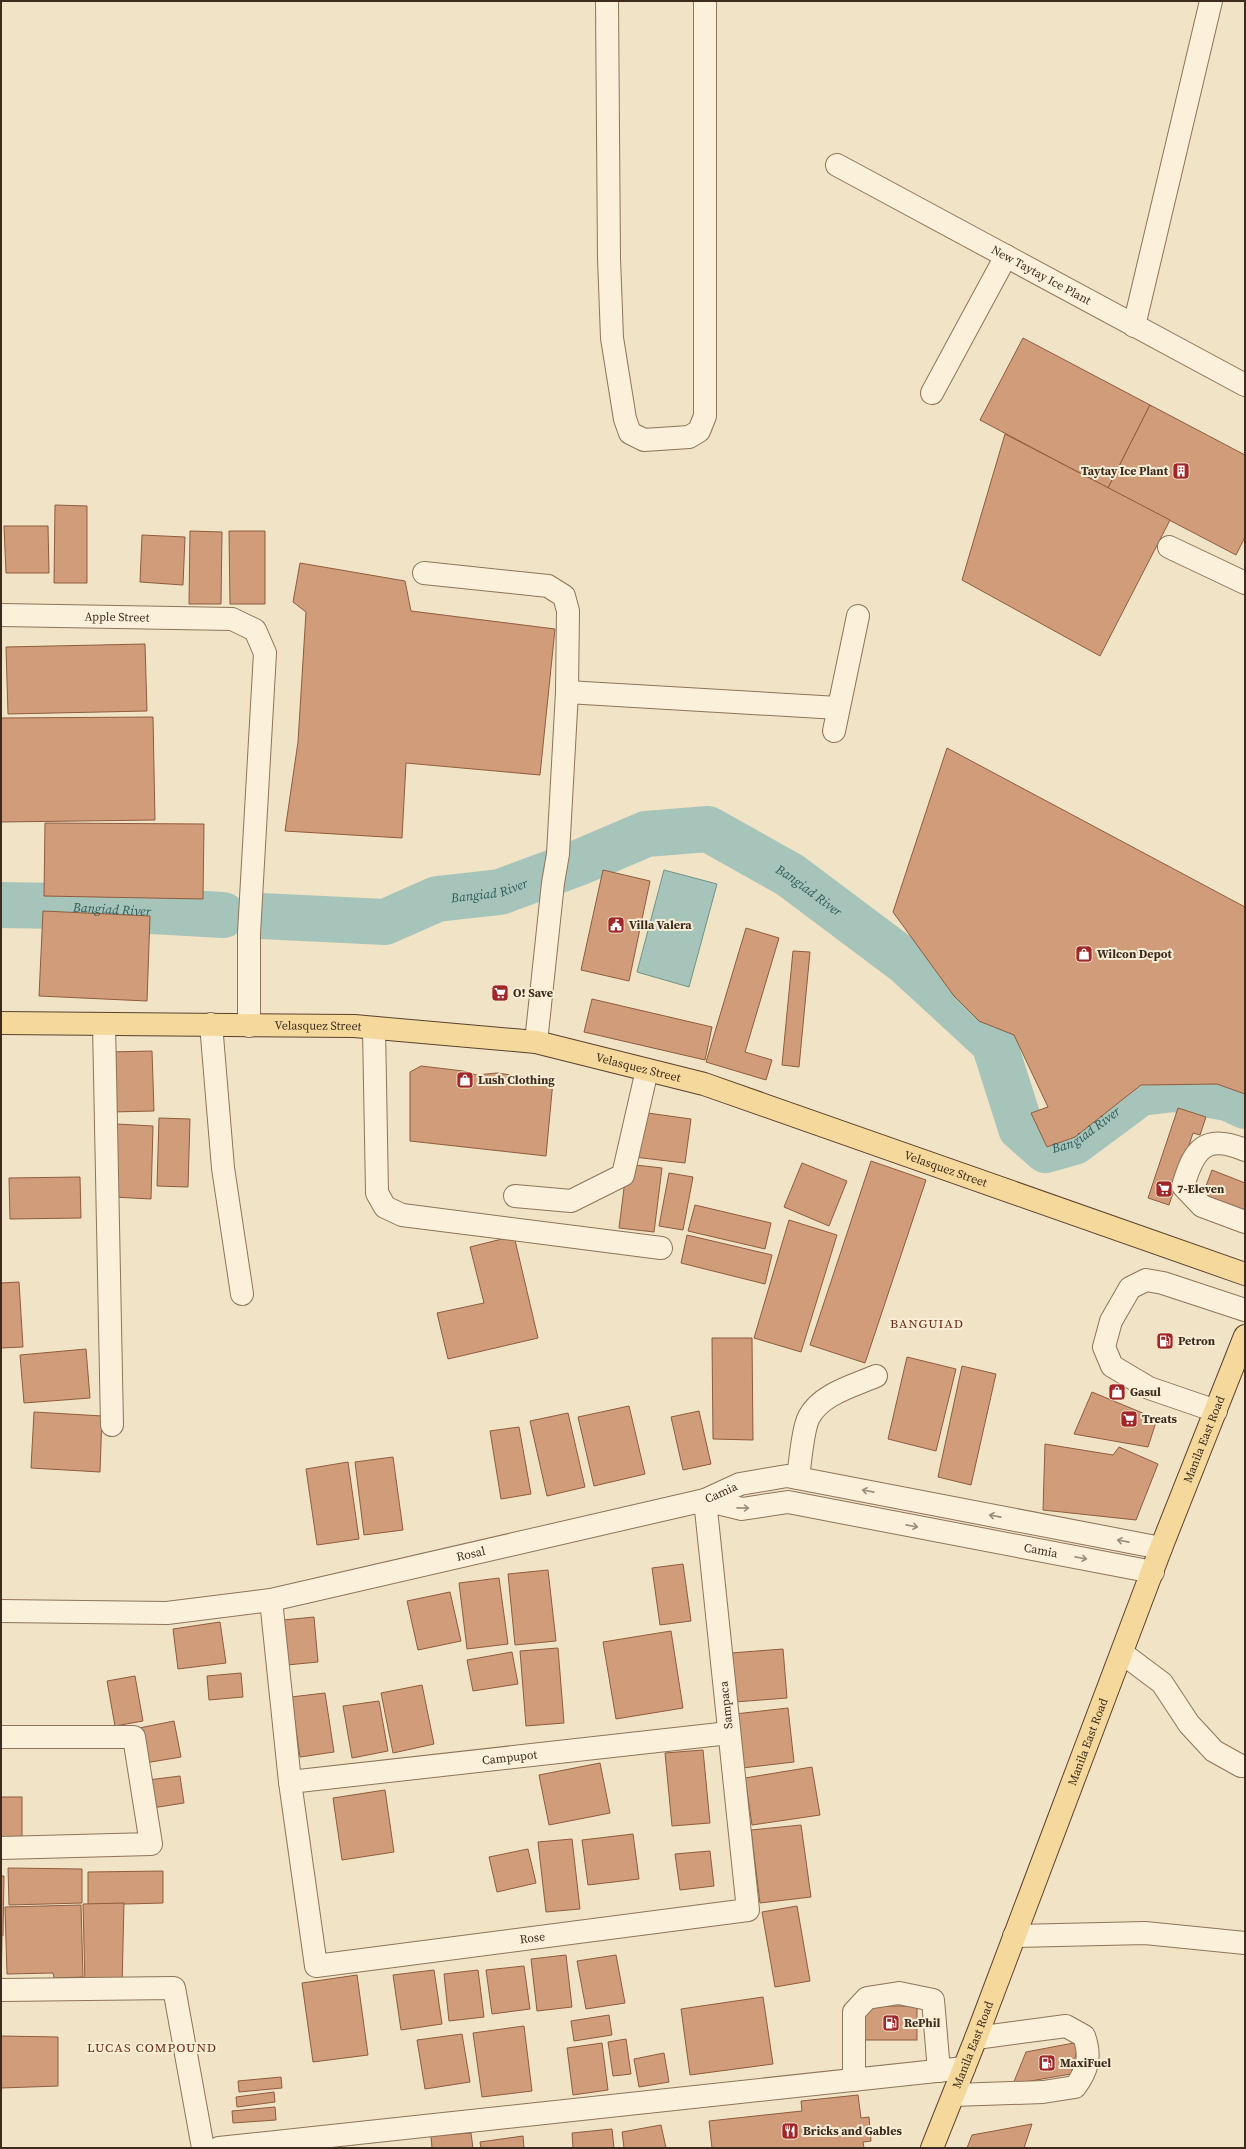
<svg xmlns="http://www.w3.org/2000/svg" width="1246" height="2149" font-family="'Source Serif 4',serif">
  <rect width="100%" height="100%" fill="#f1e3c5"/>
  <path fill="#a7c4bb" stroke="#6d9389" d="M664 870 717 884 689 987 637 972Z"/>
  <g fill="none" stroke-linecap="round" stroke-linejoin="round">
    <g stroke="#a7c4bb" stroke-width="46">
      <path id="s1" d="M1 905 63 906 223 915"/>
      <path id="s2" d="M261 916 385 922 437 899 500 892 578 863 646 834 708 829 790 875 906 962 994 1043 1021 1128 1046 1150 1074 1142 1140 1093 1174 1089 1228 1098 1245 1106"/>
    </g>
  </g>
  <g fill="#d19c79" stroke="#8e5c3e">
    <path d="M1023 338 1150 405 1108 488 980 420Z"/>
    <path d="M1150 405 1245 455V537L1236 555 1108 488Z"/>
    <path d="M1005 434 1170 520 1100 656 962 580Z"/>
    <path d="M55 505 87 506V583H54Z"/>
    <path d="M4 526H48L49 573H6Z"/>
    <path d="M190 531 222 532 221 604H189Z"/>
    <path d="M229 531H265V604H230Z"/>
    <path d="M142 535 185 537 183 585 140 582Z"/>
    <path d="M300 563 405 581 411 611 555 629 540 775 406 763 402 838 285 831 298 742 306 612 293 602Z"/>
    <path d="M145 644 147 711 8 714 6 647Z"/>
    <path d="M153 717 155 820 1 822V718Z"/>
    <path d="M947 748 1245 907V1094L1217 1084 1141 1085 1075 1137 1047 1147 1031 1113 1048 1107 1014 1035 979 1021 954 996 893 912Z"/>
    <path d="M45 823 204 824 203 899 44 896Z"/>
    <path d="M603 870 650 881 629 981 581 970Z"/>
    <path d="M43 911 150 916 147 1001 39 996Z"/>
    <path d="M746 928 779 938 745 1052 772 1060 766 1080 706 1062Z"/>
    <path d="M793 951 810 952 799 1067 782 1065Z"/>
    <path d="M592 999 712 1027 705 1060 584 1032Z"/>
    <path d="M152 1051 154 1111 111 1112 109 1052Z"/>
    <path d="M421 1066 463 1071 476 1075 497 1073 553 1081 546 1156 410 1141V1072Z"/>
    <path d="M1178 1108 1206 1117 1200 1135 1193 1133 1169 1205 1148 1198Z"/>
    <path d="M640 1112 691 1119 685 1163 634 1157Z"/>
    <path d="M159 1118 190 1119 188 1187 157 1186Z"/>
    <path d="M116 1124 153 1126 151 1199 113 1197Z"/>
    <path d="M871 1161 926 1180 865 1363 810 1345Z"/>
    <path d="M802 1163 847 1181 829 1226 784 1207Z"/>
    <path d="M627 1164 662 1168 654 1232 619 1228Z"/>
    <path d="M1212 1170 1245 1183V1218L1200 1202Z"/>
    <path d="M669 1173 693 1177 683 1230 659 1226Z"/>
    <path d="M80 1177 81 1218 10 1219 9 1178Z"/>
    <path d="M695 1205 771 1223 765 1249 688 1231Z"/>
    <path d="M789 1220 837 1235 801 1352 754 1338Z"/>
    <path d="M687 1235 772 1255 765 1284 681 1263Z"/>
    <path d="M514 1236 538 1338 448 1359 437 1313 484 1303 470 1247Z"/>
    <path d="M19 1282 23 1347 1 1348V1283Z"/>
    <path d="M712 1338H752L753 1440 713 1439Z"/>
    <path d="M86 1349 90 1398 24 1403 20 1355Z"/>
    <path d="M907 1357 956 1369 936 1451 888 1439Z"/>
    <path d="M962 1366 996 1374 971 1485 938 1477Z"/>
    <path d="M1092 1392 1157 1419 1148 1447 1074 1434Z"/>
    <path d="M629 1406 645 1474 594 1486 578 1417Z"/>
    <path d="M699 1411 711 1464 683 1470 671 1417Z"/>
    <path d="M34 1412 102 1416 100 1472 31 1468Z"/>
    <path d="M568 1413 585 1487 547 1496 530 1421Z"/>
    <path d="M519 1427 531 1494 501 1499 490 1431Z"/>
    <path d="M1045 1444 1113 1455 1119 1447 1158 1464 1136 1520 1043 1510Z"/>
    <path d="M393 1457 403 1530 364 1535 355 1462Z"/>
    <path d="M348 1462 359 1539 317 1545 306 1469Z"/>
    <path d="M683 1564 691 1621 660 1625 652 1568Z"/>
    <path d="M548 1570 556 1641 515 1645 508 1574Z"/>
    <path d="M499 1578 508 1644 467 1649 459 1583Z"/>
    <path d="M450 1592 461 1641 418 1650 407 1601Z"/>
    <path d="M314 1617 318 1662 287 1665 283 1620Z"/>
    <path d="M220 1622 226 1663 178 1669 173 1629Z"/>
    <path d="M671 1631 683 1708 616 1719 603 1642Z"/>
    <path d="M558 1648 564 1723 526 1726 520 1651Z"/>
    <path d="M783 1649 787 1698 735 1702 731 1653Z"/>
    <path d="M512 1652 518 1684 473 1691 467 1660Z"/>
    <path d="M241 1673 243 1697 209 1700 207 1676Z"/>
    <path d="M135 1676 143 1721 115 1726 107 1681Z"/>
    <path d="M422 1685 434 1744 393 1753 381 1693Z"/>
    <path d="M325 1693 334 1752 300 1757 291 1697Z"/>
    <path d="M379 1701 388 1751 352 1758 343 1706Z"/>
    <path d="M788 1708 794 1762 742 1768 735 1714Z"/>
    <path d="M174 1721 181 1757 145 1763 139 1728Z"/>
    <path d="M703 1750 710 1823 672 1826 665 1753Z"/>
    <path d="M600 1763 610 1813 549 1825 539 1775Z"/>
    <path d="M812 1767 820 1815 752 1825 745 1778Z"/>
    <path d="M180 1776 184 1803 152 1808 148 1780Z"/>
    <path d="M385 1790 394 1852 342 1860 333 1798Z"/>
    <rect x="1" y="1797" width="21" height="41"/>
    <path d="M801 1825 811 1897 760 1903 751 1830Z"/>
    <path d="M633 1834 639 1879 588 1885 582 1840Z"/>
    <path d="M572 1839 580 1909 546 1912 538 1842Z"/>
    <path d="M528 1849 536 1883 497 1892 489 1857Z"/>
    <path d="M710 1851 714 1886 680 1890 675 1854Z"/>
    <path d="M8 1868 82 1869V1903L9 1905Z"/>
    <path d="M163 1871V1903L88 1905V1872Z"/>
    <path d="M1 1876H4L3 1936H1Z"/>
    <path d="M124 1903 122 1986H85L83 1904Z"/>
    <path d="M81 1905 83 1977 54 1978 53 1973 7 1974 5 1907Z"/>
    <path d="M797 1906 810 1981 775 1987 762 1912Z"/>
    <path d="M1 1937H2L1 1989Z"/>
    <path d="M566 1955 572 2007 537 2011 531 1959Z"/>
    <path d="M616 1955 625 2003 586 2009 577 1961Z"/>
    <path d="M524 1966 530 2009 492 2014 486 1970Z"/>
    <path d="M434 1970 442 2024 401 2030 393 1975Z"/>
    <path d="M478 1970 484 2017 449 2021 444 1974Z"/>
    <path d="M357 1975 368 2055 313 2062 302 1983Z"/>
    <path d="M763 1997 773 2064 690 2075 681 2009Z"/>
    <rect x="865" y="2006" width="52" height="34"/>
    <path d="M609 2015 612 2035 574 2041 571 2021Z"/>
    <path d="M524 2026 532 2091 482 2097 473 2033Z"/>
    <path d="M462 2034 470 2082 425 2089 417 2040Z"/>
    <path d="M1 2036 58 2037V2086L1 2088Z"/>
    <path d="M626 2039 631 2074 613 2076 608 2042Z"/>
    <path d="M1079 2042 1071 2074 1013 2084 1026 2052Z"/>
    <path d="M602 2043 608 2090 573 2095 567 2048Z"/>
    <path d="M664 2053 669 2082 639 2087 634 2059Z"/>
    <path d="M281 2077 282 2088 239 2092 238 2081Z"/>
    <path d="M274 2092 275 2102 237 2107 236 2097Z"/>
    <path d="M858 2095 861 2118 869 2117 871 2141 863 2142 864 2148H712L709 2121 802 2111 801 2101Z"/>
    <path d="M275 2107 276 2120 233 2123 232 2111Z"/>
    <path d="M1032 2124 1024 2148H967L972 2135Z"/>
    <path d="M661 2125 666 2148H624L622 2132Z"/>
    <path d="M612 2129 614 2148H573L572 2133Z"/>
    <path d="M471 2133 473 2148H432L431 2136Z"/>
    <path d="M523 2136 524 2148H481L480 2142Z"/>
  </g>
  <g fill="none" stroke-linecap="round" stroke-linejoin="round">
    <g stroke="#8d745a" stroke-width="24">
      <g id="minor">
        <path d="M607 1 609 258 612 338 625 419 630 433 644 440 689 437 699 431 705 416V1"/>
        <path id="s3" d="M837 165 1245 385"/>
        <path d="M1134 326 1211 1"/>
        <path d="M932 393 1006 256"/>
        <path d="M1169 547 1245 583"/>
        <path d="M424 573 548 586 564 596 568 611 567 692 558 854 553 883 536 1042"/>
        <path id="s4" d="M1 615 232 619 255 630 265 653 249 933V1026"/>
        <path d="M567 692 838 708"/>
        <path d="M834 731 858 616"/>
        <path d="M104 1024 112 1425"/>
        <path d="M211 1024 223 1168 242 1294"/>
        <path d="M374 1028 377 1193 385 1207 402 1215 661 1248"/>
        <path d="M1245 1150C1205 1133 1194 1149 1183 1186L1202 1206 1245 1222"/>
        <path d="M515 1196 571 1201 623 1175 647 1070"/>
        <path d="M1216 1411 1149 1388 1112 1366 1104 1347 1111 1321 1130 1288 1146 1280 1163 1283 1245 1310"/>
        <path d="M798 1478C800 1463 803 1428 809 1417 821 1394 853 1386 876 1376"/>
        <path id="s5" d="M705 1500 742 1509 788 1502 1153 1572"/>
        <path id="s6" d="M271 1600 290 1782 316 1966 748 1910 705 1500"/>
        <path id="s7" d="M1 1611 167 1613 271 1600 705 1500 740 1484 787 1476 1161 1548"/>
        <path d="M1122 1653 1162 1683 1189 1724 1214 1751 1241 1766H1245"/>
        <path d="M1 1737H134L151 1844 1 1848"/>
        <path id="s8" d="M290 1782 729 1733"/>
        <path d="M1014 1936 1145 1933 1245 1943"/>
        <path d="M1 1990 174 1988 203 2148"/>
        <path d="M854 2080V2012L867 1998 899 1993 933 2000 939 2071"/>
        <path d="M954 2095 1043 2092 1075 2087C1088 2070 1091 2056 1084 2036L1066 2026 976 2038"/>
        <path d="M219 2148 964 2068"/>
      </g>
    </g>
    <g stroke="#5b422e" stroke-width="24">
      <g id="major">
        <path id="s9" d="M1 1023 354 1026 536 1042 704 1084 1245 1274"/>
        <path id="s10" d="M932 2148 976 2038 1161 1548 1245 1336"/>
      </g>
    </g>
    <use href="#minor" stroke="#fbf0d9" stroke-width="22"/>
    <use href="#major" stroke="#f5d89c" stroke-width="22"/>
  </g>
  <defs><path id="oneway-shaft" d="M-6 0H5M1.5-3L5.5 0L1.5 3" fill="none" stroke-width="1.6" stroke-linecap="round" stroke-linejoin="round"/></defs>
  <g stroke="#9c8e7c">
    <use href="#oneway-shaft" transform="translate(868 1491) rotate(-169)"/>
    <use href="#oneway-shaft" transform="translate(743 1508) rotate(1)"/>
    <use href="#oneway-shaft" transform="translate(995 1516) rotate(-169)"/>
    <use href="#oneway-shaft" transform="translate(912 1526) rotate(11)"/>
    <use href="#oneway-shaft" transform="translate(1123 1541) rotate(-169)"/>
    <use href="#oneway-shaft" transform="translate(1081 1558) rotate(11)"/>
  </g>
  <defs>
    <g id="building-square" transform="scale(0.9)"><rect x="-9" y="-9" width="18" height="18" rx="4" fill="#a02629" stroke="#f8edd5"/><path d="M-4-6H4V6H1V3H-1V6H-4ZM-2.5-4.3h1.7v1.8h-1.7ZM.8-4.3h1.7v1.8H.8ZM-2.5-1h1.7V.8h-1.7ZM.8-1h1.7V.8H.8Z" fill="#fff"/></g>
    <g id="civic-square" transform="scale(0.9)"><rect x="-9" y="-9" width="18" height="18" rx="4" fill="#a02629" stroke="#f8edd5"/><path d="M-.6-6.5H3V-4.5H.6V-3L4-1V1h2V6H-6V1h2V-1L-.6-3ZM-1.2 2.5V6h2.4V2.5Z" fill="#fff"/></g>
    <g id="shop-square" transform="scale(0.9)"><rect x="-9" y="-9" width="18" height="18" rx="4" fill="#a02629" stroke="#f8edd5"/><path d="M-5-2.5h2.3a2.7 3.5 0 0 1 5.4 0H5L5.5 6h-11ZM-1.5-2.5h3a1.5 2.3 0 0 0-3 0Z" fill="#fff"/></g>
    <g id="supermarket-square" transform="scale(0.9)"><rect x="-9" y="-9" width="18" height="18" rx="4" fill="#a02629" stroke="#f8edd5"/><path d="M-6-5.5h2.5l.6 2H6L4.5 2H-2.5L-4.4-4H-6ZM-1.5 3.2a1.3 1.3 0 1 0 .1 0ZM3 3.2a1.3 1.3 0 1 0 .1 0Z" fill="#fff"/></g>
    <g id="fuel-square" transform="scale(0.9)"><rect x="-9" y="-9" width="18" height="18" rx="4" fill="#a02629" stroke="#f8edd5"/><path d="M-5.5-6h7V0h2V4h1.3V-2.5L3-4.5l.8-.8L6-3V5H2.5V1h-1V6h-7ZM-4.2-4.7v3.2H.2V-4.7Z" fill="#fff"/></g>
    <g id="restaurant-square" transform="scale(0.9)"><rect x="-9" y="-9" width="18" height="18" rx="4" fill="#a02629" stroke="#f8edd5"/><path d="M-5-6h1v4h1v-4h1v4h1v-4h1v5L-1.5 .5V6h-2V.5L-5-1ZM5-6V6H3V1.5H1.5Q1.5-4 5-6Z" fill="#fff"/></g>
  </defs>
  <g fill-rule="evenodd">
    <use href="#building-square" x="1181" y="471"/>
    <use href="#civic-square" x="616" y="925"/>
    <use href="#shop-square" x="1084" y="954"/>
    <use href="#supermarket-square" x="500" y="993"/>
    <use href="#shop-square" x="465" y="1080"/>
    <use href="#supermarket-square" x="1164" y="1189"/>
    <use href="#fuel-square" x="1165" y="1341"/>
    <use href="#shop-square" x="1117" y="1392"/>
    <use href="#supermarket-square" x="1129" y="1419"/>
    <use href="#fuel-square" x="891" y="2023"/>
    <use href="#fuel-square" x="1047" y="2063"/>
    <use href="#restaurant-square" x="790" y="2131"/>
  </g>
  <g text-anchor="middle" dominant-baseline="central" stroke-width="4" stroke-linejoin="round" paint-order="stroke">
    <g font-size="12" fill="#3d2c1e" stroke="#f8edd5">
      <text stroke="none"><textPath href="#s3" startOffset="232">New Taytay Ice Plant</textPath></text>
      <text stroke="none"><textPath href="#s4" startOffset="116">Apple Street</textPath></text>
      <text stroke="none"><textPath href="#s9" startOffset="317">Velasquez Street</textPath></text>
      <text stroke="none"><textPath href="#s9" startOffset="641">Velasquez Street</textPath></text>
      <text stroke="none"><textPath href="#s9" startOffset="965">Velasquez Street</textPath></text>
      <text stroke="none"><textPath href="#s10" startOffset="759">Manila East Road</textPath></text>
      <text stroke="none"><textPath href="#s7" startOffset="734">Camia</textPath></text>
      <text stroke="none"><textPath href="#s5" startOffset="342">Camia</textPath></text>
      <text stroke="none"><textPath href="#s7" startOffset="476">Rosal</textPath></text>
      <text transform="translate(726 1705) rotate(-96)">Sampaca</text>
      <text stroke="none"><textPath href="#s10" startOffset="435">Manila East Road</textPath></text>
      <text stroke="none"><textPath href="#s8" startOffset="221">Campupot</textPath></text>
      <text stroke="none"><textPath href="#s6" startOffset="587">Rose</textPath></text>
      <text stroke="none"><textPath href="#s10" startOffset="111">Manila East Road</textPath></text>
    </g>
    <g font-size="12" font-weight="bold" fill="#3d2c1e" stroke="#f8edd5" text-anchor="start">
      <text x="1168" y="471" text-anchor="end">Taytay Ice Plant</text>
      <text x="629" y="925">Villa Valera</text>
      <text x="1097" y="954">Wilcon Depot</text>
      <text x="513" y="993">O! Save</text>
      <text x="478" y="1080">Lush Clothing</text>
      <text x="1177" y="1189">7-Eleven</text>
      <text x="1178" y="1341">Petron</text>
      <text x="1130" y="1392">Gasul</text>
      <text x="1142" y="1419">Treats</text>
      <text x="904" y="2023">RePhil</text>
      <text x="1060" y="2063">MaxiFuel</text>
      <text x="803" y="2131">Bricks and Gables</text>
    </g>
    <g font-size="13" font-style="italic" fill="#2d5d59" stroke="#f8edd5">
      <text stroke="none"><textPath href="#s2" startOffset="234">Bangiad River</textPath></text>
      <text stroke="none"><textPath href="#s2" startOffset="582">Bangiad River</textPath></text>
      <text stroke="none"><textPath href="#s1" startOffset="111">Bangiad River</textPath></text>
      <text stroke="none"><textPath href="#s2" startOffset="990">Bangiad River</textPath></text>
    </g>
    <g font-size="13" letter-spacing="1" fill="#6c2a1b" stroke="#f8edd5">
      <text x="927" y="1323">BANGUIAD</text>
      <text x="152" y="2047">LUCAS COMPOUND</text>
    </g>
  </g>
  <rect width="1246" height="2149" fill="none" stroke="#3d2c1e" stroke-width="4"/>
</svg>
